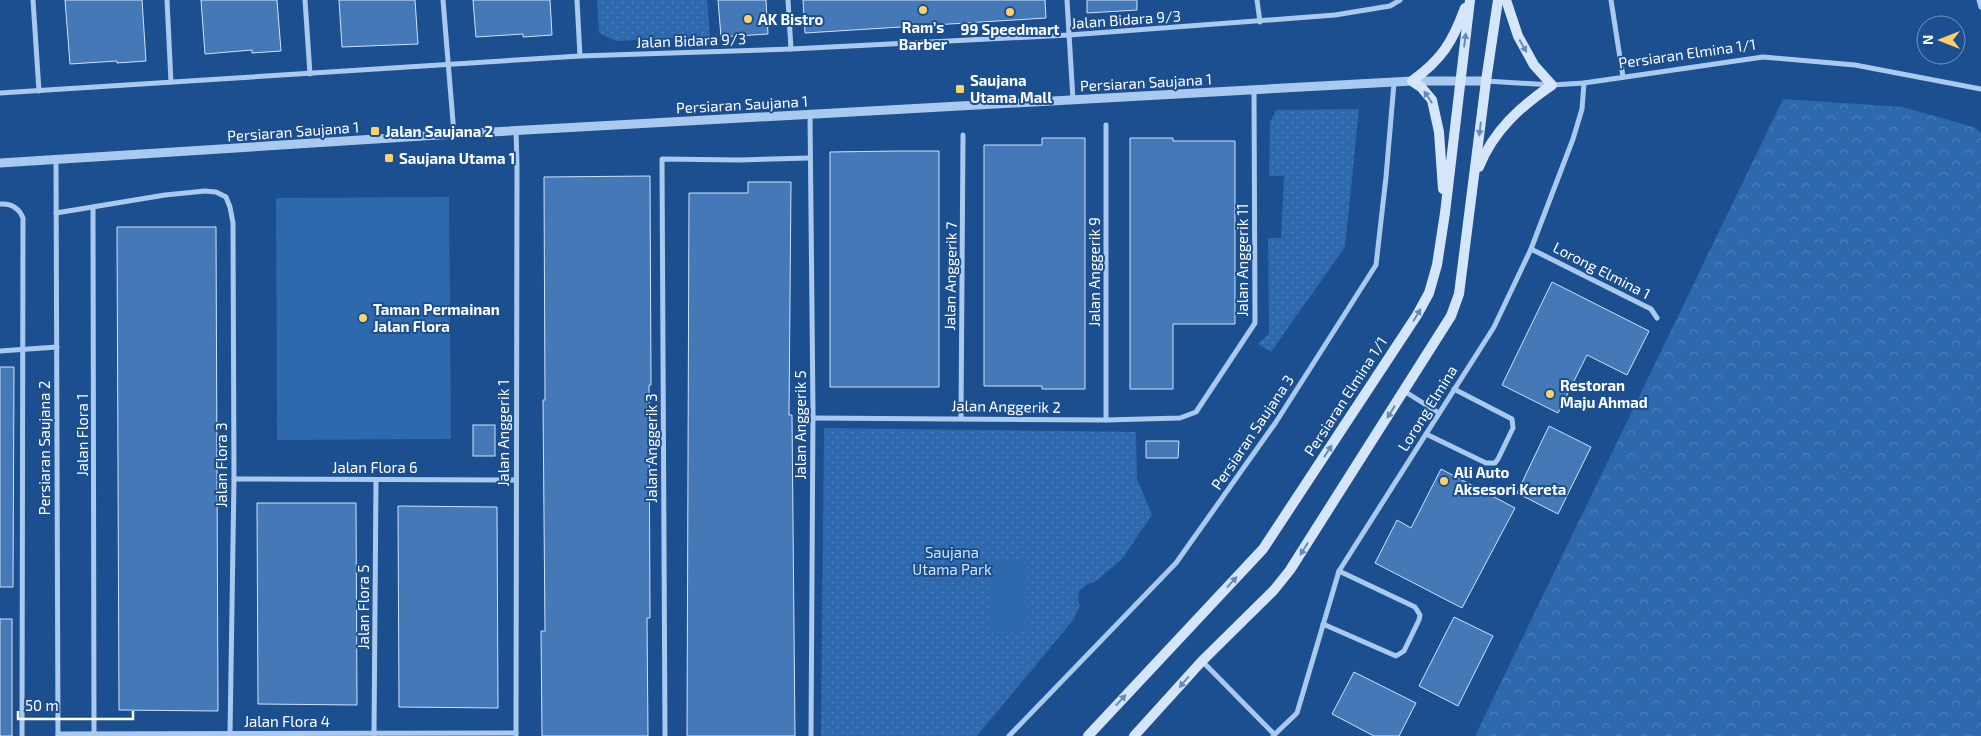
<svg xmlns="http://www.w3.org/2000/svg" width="1981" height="736" font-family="'Exo 2',sans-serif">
  <defs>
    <pattern id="green-dots" width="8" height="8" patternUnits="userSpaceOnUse" patternTransform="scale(1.25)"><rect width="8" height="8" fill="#2e69ad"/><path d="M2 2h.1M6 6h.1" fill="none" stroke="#4d80b9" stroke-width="1.8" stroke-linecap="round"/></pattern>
    <pattern id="forest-crowns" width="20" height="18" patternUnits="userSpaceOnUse" patternTransform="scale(1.25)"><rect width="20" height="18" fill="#2e69ad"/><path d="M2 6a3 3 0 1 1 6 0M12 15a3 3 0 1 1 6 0" fill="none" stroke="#4d80b9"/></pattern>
  </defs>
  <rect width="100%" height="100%" fill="#1b4f8f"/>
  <g fill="url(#green-dots)">
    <path d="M597 0H707L710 37 616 41 599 33Z"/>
    <path d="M1359 109 1345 247 1271 352 1258 344 1269 334 1268 238H1281L1284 176H1269L1270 122 1276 110Z"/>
    <path d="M824 428 1136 432 1137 479 1152 515 1122 559 1095 582 1088 584 1079 591 1078 599 1080 605 1074 619 977 736H821Z"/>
  </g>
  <path fill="url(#forest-crowns)" d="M1783 99 1902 107 1974 127 1981 133V736H1475Z"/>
  <g fill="#2e69ad">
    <path d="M449 197 451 439 277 440 276 198Z"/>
    <path d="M988 561H1027L1028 632 990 633Z"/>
  </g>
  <g fill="#4478b7" stroke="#cfe3fa">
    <path d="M65 0H142L146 61 117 63V61L70 64Z"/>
    <path d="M201 0H277L281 51 252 53V50L205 54Z"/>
    <path d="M339 0H415L418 44 342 47Z"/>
    <path d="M473 0H550L552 35 523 37V34L476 37Z"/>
    <path d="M718 0H766L768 34 721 37Z"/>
    <path d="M803 0H1045L1046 18 805 33Z"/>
    <path d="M1087 0H1137V10L1087 13Z"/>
    <path d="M1042 138H1085V389H1042V386H984V145H1042Z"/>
    <path d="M1130 138H1173V141H1235V324H1173V389H1130Z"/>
    <path d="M896 151H939V387H830V152Z"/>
    <path d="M650 176 651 385H649L650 618H647L648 736H542L541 631H545L543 400H545L544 177Z"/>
    <path d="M748 182H791L789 415H792L795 736H687L689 193H748Z"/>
    <path d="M117 227H216L218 711 119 710Z"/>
    <path d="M1552 282 1649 331 1627 375 1587 355 1558 413 1502 385Z"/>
    <path d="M0 367H14L13 587H0Z"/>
    <rect x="473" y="425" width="22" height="31"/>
    <path d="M1549 426 1591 447 1558 514 1517 493Z"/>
    <path d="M1146 441H1179L1178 458H1146Z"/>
    <path d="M1441 469 1515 508 1462 608 1375 563 1397 520 1411 528Z"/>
    <path d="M257 503H356L357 705 258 704Z"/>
    <path d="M398 506 497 507 498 708 399 707Z"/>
    <path d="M1454 617 1493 636 1458 706 1419 686Z"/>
    <rect x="0" y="619" width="12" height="117"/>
    <path d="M1354 672 1416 703 1399 736H1374L1332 714Z"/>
  </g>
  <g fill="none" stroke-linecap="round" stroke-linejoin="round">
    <g stroke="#a9c9ee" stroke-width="5">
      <path d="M33 0 39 91"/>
      <path d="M167 0 171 82"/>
      <path d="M305 0 310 74"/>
      <path d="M443 0 454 134"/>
      <path d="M577 0 580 56"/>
      <path d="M788 0 791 49"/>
      <path d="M1067 0 1073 100"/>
      <path d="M1257 0 1260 22"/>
      <path d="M1611 0 1623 77"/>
      <path d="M1979 0 1981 7"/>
      <path d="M1486 81 1552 85 1584 83 1763 57 1855 65 1981 89"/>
      <path d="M0 93 580 56 791 49 1069 35 1335 15 1390 6 1400 0"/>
      <path d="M810 114 813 411 811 736"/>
      <path d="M1106 125V420"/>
      <path d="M56 160 58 736"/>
      <path d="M0 204C12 203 19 208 23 218L22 736"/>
      <path d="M93 207 94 734"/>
      <path d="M56 213 165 195 205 191 216 192 226 197 230 207 233 223 234 479 230 734"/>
      <path d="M1531 249 1651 309 1657 318"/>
      <path d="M0 351 57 347"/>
      <path d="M1404 391 1439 413"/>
      <path d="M813 418 1106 420 1180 418 1196 412 1255 323 1254 90"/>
      <path d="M961 418 963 135"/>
      <path d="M1426 434 1486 463H1495L1498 459 1513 428 1512 419 1454 389"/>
      <path d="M234 479 516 480"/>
      <path d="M1323 624 1396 656 1404 651 1419 620 1420 615 1415 607 1339 571"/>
      <path d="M1202 661 1274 734"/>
      <path d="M58 734 516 733"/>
      <path d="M374 734 376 480"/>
      <path d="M516 736 517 165 516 130"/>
      <path d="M665 736 662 159 740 160 810 158"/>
      <path d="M1009 736 1176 563 1276 422 1376 265 1386 177 1394 83"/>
      <path d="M1273 736 1297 713 1339 571 1494 327 1531 249 1573 139 1582 109 1584 83"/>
    </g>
    <path stroke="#a9c9ee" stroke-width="9" d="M0 163 454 134 1412 81H1486"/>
    <g stroke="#d6e6fa" stroke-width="10">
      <path d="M1479 167C1493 131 1521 106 1552 85L1534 65 1518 36 1506 0"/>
      <path d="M1443 189 1439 132 1432 100 1421 87 1412 81C1442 59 1452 43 1465 8"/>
      <path d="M1088 736 1263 549 1417 315 1429 293 1437 265 1445 213 1470 0"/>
      <path d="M1134 736 1202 661 1274 590 1290 570 1451 316 1459 294 1486 81 1498 0"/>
    </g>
  </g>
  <defs><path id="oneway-solid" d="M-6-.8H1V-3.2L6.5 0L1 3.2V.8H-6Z" transform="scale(1.25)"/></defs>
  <g fill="#668bba">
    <use href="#oneway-solid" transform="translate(1465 40) rotate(-83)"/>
    <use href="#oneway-solid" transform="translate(1523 46) rotate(61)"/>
    <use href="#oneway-solid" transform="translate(1428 97) rotate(-124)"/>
    <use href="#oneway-solid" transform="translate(1480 129) rotate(97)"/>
    <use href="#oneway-solid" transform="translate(1417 315) rotate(-59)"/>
    <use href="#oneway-solid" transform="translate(1391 412) rotate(122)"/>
    <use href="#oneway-solid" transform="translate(1328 451) rotate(-57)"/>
    <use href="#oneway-solid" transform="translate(1304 549) rotate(122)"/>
    <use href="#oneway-solid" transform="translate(1232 582) rotate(-47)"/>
    <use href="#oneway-solid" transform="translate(1184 682) rotate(131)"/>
    <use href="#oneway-solid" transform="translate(1121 700) rotate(-47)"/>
  </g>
  <g fill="#ffd166" stroke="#1b4f8f" stroke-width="2">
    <circle cx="923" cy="10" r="5"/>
    <circle cx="1010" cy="12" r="5"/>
    <circle cx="748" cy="19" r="5"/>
    <rect x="955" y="84" width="10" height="10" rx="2.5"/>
    <rect x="370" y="126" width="10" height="10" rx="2.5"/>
    <rect x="384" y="153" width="10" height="10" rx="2.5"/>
    <circle cx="363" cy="318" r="5"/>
    <circle cx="1550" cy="394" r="5"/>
    <circle cx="1444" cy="481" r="5"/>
  </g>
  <g text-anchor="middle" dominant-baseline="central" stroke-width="4" stroke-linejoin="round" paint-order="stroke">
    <g font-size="15" font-weight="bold" fill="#fff" stroke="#1b4f8f" text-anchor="start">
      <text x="758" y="19">AK Bistro</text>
      <text x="923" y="27" text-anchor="middle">Ram’s<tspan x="923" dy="17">Barber</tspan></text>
      <text x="1010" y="29" text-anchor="middle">99 Speedmart</text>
      <text x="970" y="80">Saujana<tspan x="970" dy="17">Utama Mall</tspan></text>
      <text x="385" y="131">Jalan Saujana 2</text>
      <text x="399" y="158">Saujana Utama 1</text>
      <text x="373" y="309">Taman Permainan<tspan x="373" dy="17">Jalan Flora</tspan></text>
      <text x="1560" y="385">Restoran<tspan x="1560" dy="17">Maju Ahmad</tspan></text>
      <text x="1454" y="472">Ali Auto<tspan x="1454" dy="17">Aksesori Kereta</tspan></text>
    </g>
    <g font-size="15" fill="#fff" stroke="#1b4f8f">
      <text transform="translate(1126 19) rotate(-4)">Jalan Bidara 9/3</text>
      <text transform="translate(691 40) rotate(-2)">Jalan Bidara 9/3</text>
      <text transform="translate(1687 53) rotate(-8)">Persiaran Elmina 1/1</text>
      <text transform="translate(1146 82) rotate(-3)">Persiaran Saujana 1</text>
      <text transform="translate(742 104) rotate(-3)">Persiaran Saujana 1</text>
      <text transform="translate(293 131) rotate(-4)">Persiaran Saujana 1</text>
      <text transform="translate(1242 260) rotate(-90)">Jalan Anggerik 11</text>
      <text transform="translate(1602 270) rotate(27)">Lorong Elmina 1</text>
      <text transform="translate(1094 272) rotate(-90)">Jalan Anggerik 9</text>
      <text transform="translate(950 276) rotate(-89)">Jalan Anggerik 7</text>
      <text transform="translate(1345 396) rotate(-57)">Persiaran Elmina 1/1</text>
      <text transform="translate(1006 406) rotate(1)">Jalan Anggerik 2</text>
      <text transform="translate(1427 408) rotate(-58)">Lorong Elmina</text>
      <text transform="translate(800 425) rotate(-90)">Jalan Anggerik 5</text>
      <text transform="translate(1252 432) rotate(-56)">Persiaran Saujana 3</text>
      <text transform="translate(503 433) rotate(-90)">Jalan Anggerik 1</text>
      <text transform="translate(82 435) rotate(-90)">Jalan Flora 1</text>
      <text transform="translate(44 448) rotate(-90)">Persiaran Saujana 2</text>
      <text transform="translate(651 448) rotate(-90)">Jalan Anggerik 3</text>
      <text transform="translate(221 465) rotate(-90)">Jalan Flora 3</text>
      <text x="375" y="467">Jalan Flora 6</text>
      <text transform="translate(363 607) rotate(-90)">Jalan Flora 5</text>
      <text x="287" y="721">Jalan Flora 4</text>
    </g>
    <g font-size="15" fill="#cfe3fa" stroke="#1b4f8f">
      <text x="952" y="552">Saujana<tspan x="952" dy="17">Utama Park</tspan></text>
    </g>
  </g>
  <g transform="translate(1941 40) rotate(270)"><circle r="24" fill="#1b4f8f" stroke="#7695bc"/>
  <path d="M0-4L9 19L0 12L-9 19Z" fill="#ffd166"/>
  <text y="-8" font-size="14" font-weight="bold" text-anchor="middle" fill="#ffffff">N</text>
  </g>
  <path d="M18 711v8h115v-8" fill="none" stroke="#ffffff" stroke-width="2.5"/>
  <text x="25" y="711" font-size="15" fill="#ffffff" stroke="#1b4f8f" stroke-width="4" paint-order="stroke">50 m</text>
</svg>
